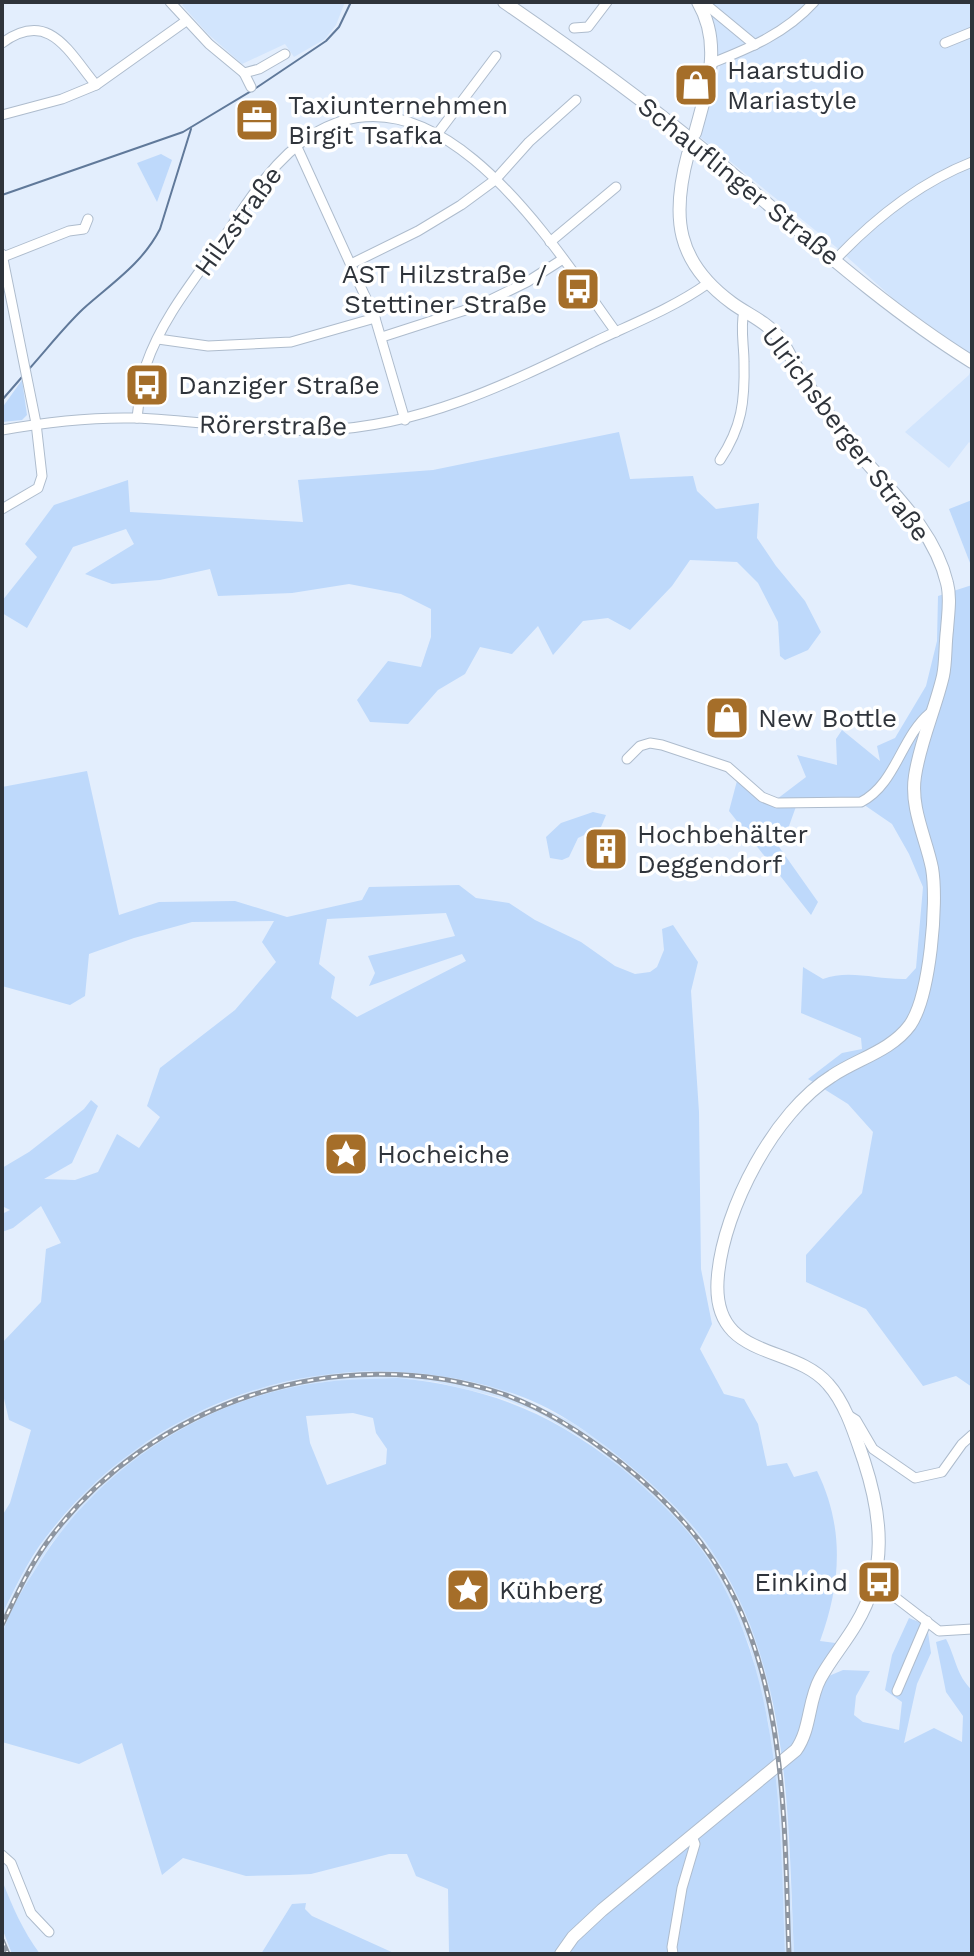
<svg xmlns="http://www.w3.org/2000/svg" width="974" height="1956" font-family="'Work Sans',sans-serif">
  <rect width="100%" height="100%" fill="#e3eefd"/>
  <g fill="#d2e5fd">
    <path d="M187 2H345L336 25 325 39 294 57 285 44 242 64 208 34 182 5Z"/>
    <path d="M707 2H972V356L897 302 836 247 700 137 720 68Z"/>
    <path d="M972 367V445L969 442 949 468 905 432 969 375Z"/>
    <path d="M398 1370 437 1374 504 1390 568 1420 597 1439 662 1493 690 1523 717 1558 740 1601 758 1645 769 1682 787 1817 794 1954H785L779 1817 768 1721 750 1647 732 1604 710 1563 684 1528 657 1499 593 1445 537 1412 502 1398 436 1382 398 1378 323 1382 262 1396 197 1421 137 1458 92 1497 51 1544 31 1576 2 1636V1616L24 1572 45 1539 86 1491 132 1451 193 1414 260 1388 322 1374Z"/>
  </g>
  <g fill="#bed9fb" fill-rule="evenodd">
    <path d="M161 154 172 160 157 202 137 163Z"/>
    <path d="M22 380 27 415 22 420 2 422V408Z"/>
    <path d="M619 432 630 479 693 476 697 491 716 509 759 503 757 538 776 566 805 601 821 632 808 650 785 660 780 656 778 622 758 583 737 562 690 560 672 586 630 630 608 618 583 621 553 655 538 626 512 654 480 647 465 674 438 690 408 724 370 722 357 700 388 661 421 667 431 637V609L401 594 349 584 292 593 218 596 210 569 160 580 112 584 85 574 134 544 126 529 73 547 27 628 2 613V601L37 557 25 544 54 505 128 480 130 512 303 522 298 480 433 470Z"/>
    <path d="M972 500V568L949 509Z"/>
    <path d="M972 585V1387L956 1376 923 1386 866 1309 806 1282V1255L862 1193 873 1132 848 1104 808 1079 842 1053 862 1049 861 1038 801 1013 803 967 823 979C849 969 878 980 906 979L916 968 923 887 909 854 892 824 860 802 798 801 789 826 777 844 818 902 811 915 729 811 738 777 765 796 777 799 806 777 797 755 837 765 836 739 842 730 880 761 877 746 895 738 926 686 937 641 938 596Z"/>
    <path d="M87 771 119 915 159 902 235 901 287 917 362 900 369 887 459 885 476 898 509 903 535 920 581 942 615 966 635 974 650 972 657 967 664 950 662 929 673 925 698 962 691 991 699 1112 701 1269 712 1324 700 1349 724 1394 744 1399 758 1424 767 1466 787 1463 794 1477 817 1471C845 1528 841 1584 820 1641L843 1644 824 1678 843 1670 870 1671 856 1696 854 1715 863 1722 899 1730 902 1702 885 1690 892 1655 909 1618 927 1625 931 1653 917 1684 904 1743 934 1728 962 1742 963 1716 946 1692 936 1642 946 1639C956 1658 956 1675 972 1690V1954H794C788 1821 791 1676 717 1559 693 1521 659 1489 624 1461 588 1431 548 1403 502 1390 333 1338 154 1396 46 1537 28 1560 15 1588 2 1615V1516L10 1503 31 1430 9 1420 2 1390V1343L41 1302 46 1249 61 1243 41 1206 13 1228 2 1232V1214L10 1210 2 1206V1168L29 1152 84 1109 91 1100 98 1106 72 1163 44 1179 75 1180 98 1172 117 1134 139 1148 160 1117 147 1106 160 1068 235 1010 276 962 262 942 274 921 192 922 134 938 89 954 85 996 70 1005 2 986V787ZM446 913 455 936 368 956 375 973 369 986 462 954 466 961 357 1017 331 998 335 977 319 964 327 919Z"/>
    <path d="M593 812 606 815 601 827 578 838 569 857 562 860 550 858 546 837 561 823Z"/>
    <path d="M398 1378C486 1387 551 1412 620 1467 654 1495 688 1527 711 1564 782 1681 780 1822 785 1954H449L448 1889 416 1876 407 1854H389L311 1874 289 1875 246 1876 183 1858 162 1875 122 1743 79 1764 2 1742C2 1711 0 1667 2 1638 5 1616 28 1581 40 1562 101 1465 211 1395 325 1382 349 1379 374 1379 398 1378ZM353 1413 373 1418 376 1433 387 1449 386 1464 327 1485 310 1443 306 1416Z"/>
    <path d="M2 1880C12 1906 23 1931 40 1954H12L2 1928Z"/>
    <path d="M306 1903 305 1909 312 1916 396 1954H261L292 1904Z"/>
  </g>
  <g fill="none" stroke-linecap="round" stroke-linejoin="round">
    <g stroke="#60799a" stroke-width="2">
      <path d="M2 195 183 132 256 88 326 41 339 27 351 2"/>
      <path d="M29 369C47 349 64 327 83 309 112 283 142 264 160 229L191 129"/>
      <path d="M2 400 22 377"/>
    </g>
    <g stroke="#aebccd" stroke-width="11">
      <g id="street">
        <path d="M170 2 209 44 244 73 259 69 285 54"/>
        <path d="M703 2 755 45"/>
        <path d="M574 28 588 27 607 2"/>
        <path d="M2 43C49 9 68 51 96 85"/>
        <path d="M945 43 972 32"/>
        <path d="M712 63C750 48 786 33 814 2"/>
        <path d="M244 73 251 87"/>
        <path d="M2 115 62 99 96 85 186 21"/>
        <path d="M438 133 496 56"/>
        <path d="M297 147 375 318 405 420"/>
        <path d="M550 242 616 187"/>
        <path d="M2 254 36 423 42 476 38 488 2 509"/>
        <path d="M3 257 69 231 84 229 88 219"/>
        <path d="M835 260C873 220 921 182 972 162"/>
        <path d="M351 264 418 231 461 205 495 180 529 142 576 100"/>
        <path d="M382 337 478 306 527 282 563 259"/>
        <path d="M158 339 208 346 291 342 375 318"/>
        <path d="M137 418C139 401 141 382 146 365 163 315 200 273 229 230 251 196 277 157 312 135 438 56 555 248 616 332"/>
        <path d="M2 430C46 422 91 417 135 418 198 420 260 433 324 430 422 426 507 384 594 342 632 324 673 308 707 284"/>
        <path d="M720 460C742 427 745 401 744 362 744 345 740 328 744 311"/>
        <path d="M627 759 640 746 650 743 662 745 728 767 762 797 777 803 861 802C896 784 901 737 930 713"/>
        <path d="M848 1415 856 1420 873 1449 915 1478 942 1472 962 1444 972 1435"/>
        <path d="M874 1581 939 1631 972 1629"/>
        <path d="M897 1691 927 1621"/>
        <path d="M2 1855 11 1863 31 1913 49 1932"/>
        <path d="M673 1954 672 1947 682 1888 695 1844 692 1836"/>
      </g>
    </g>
    <g stroke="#aebccd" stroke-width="14">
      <g id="secondary">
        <path d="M504 2C571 48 637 95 700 147 789 220 874 301 972 362"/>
        <path d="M695 133C707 88 723 45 698 2"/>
        <path d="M561 1954 573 1937 602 1910 796 1750C811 1729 808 1701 820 1679 830 1660 845 1643 856 1624 888 1571 882 1516 864 1461 855 1435 846 1404 828 1384 792 1342 709 1362 718 1275 724 1209 774 1112 832 1076 857 1059 891 1051 910 1025 930 996 938 903 932 868 926 838 910 808 915 776 920 742 935 710 943 676 946 662 945 645 947 630 948 614 951 598 947 583 932 520 876 480 840 430 825 410 810 389 797 368 791 358 785 345 778 336 765 321 747 314 732 303 676 262 671 217 688 154"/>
      </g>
    </g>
    <use href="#street" stroke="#fff" stroke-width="9"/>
    <use href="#secondary" stroke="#fff" stroke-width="12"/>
    <g stroke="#8e96a1" stroke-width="5">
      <g id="rail">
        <path d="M2 1625C16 1596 29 1567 48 1541 151 1402 339 1339 503 1394 546 1409 584 1434 620 1462 655 1490 688 1522 713 1560 788 1674 784 1823 789 1954"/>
        <path d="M2 1940 8 1954"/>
      </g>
    </g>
    <use href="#rail" stroke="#fff" stroke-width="2" stroke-dasharray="6" stroke-linecap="butt"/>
  </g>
  <defs>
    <g id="shop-square" transform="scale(2.3)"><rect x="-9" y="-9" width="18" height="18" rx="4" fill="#a56e29" stroke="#fff"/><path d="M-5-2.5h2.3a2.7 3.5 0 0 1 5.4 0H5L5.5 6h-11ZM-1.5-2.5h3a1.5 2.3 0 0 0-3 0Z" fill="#fff"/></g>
    <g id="office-square" transform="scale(2.3)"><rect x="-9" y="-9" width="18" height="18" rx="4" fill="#a56e29" stroke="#fff"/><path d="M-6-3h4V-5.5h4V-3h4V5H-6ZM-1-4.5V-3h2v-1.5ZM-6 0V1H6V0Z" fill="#fff"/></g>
    <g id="bus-square" transform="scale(2.3)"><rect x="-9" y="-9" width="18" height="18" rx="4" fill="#a56e29" stroke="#fff"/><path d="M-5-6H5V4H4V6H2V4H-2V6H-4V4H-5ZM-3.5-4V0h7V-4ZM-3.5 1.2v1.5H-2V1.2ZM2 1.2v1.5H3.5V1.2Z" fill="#fff"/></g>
    <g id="building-square" transform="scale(2.3)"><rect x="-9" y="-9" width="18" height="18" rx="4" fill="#a56e29" stroke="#fff"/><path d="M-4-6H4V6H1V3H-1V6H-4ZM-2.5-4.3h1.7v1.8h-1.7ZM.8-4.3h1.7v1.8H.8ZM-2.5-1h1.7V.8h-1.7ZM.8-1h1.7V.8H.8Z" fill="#fff"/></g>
    <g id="sight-square" transform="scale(2.3)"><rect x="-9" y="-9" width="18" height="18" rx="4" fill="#a56e29" stroke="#fff"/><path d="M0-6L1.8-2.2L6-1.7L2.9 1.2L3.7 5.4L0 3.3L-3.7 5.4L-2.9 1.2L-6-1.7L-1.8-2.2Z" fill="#fff"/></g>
  </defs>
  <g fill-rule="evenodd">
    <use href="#shop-square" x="696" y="85"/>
    <use href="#office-square" x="257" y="120"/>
    <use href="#bus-square" x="578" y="289"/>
    <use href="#bus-square" x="147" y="385"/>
    <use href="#shop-square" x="727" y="718"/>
    <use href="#building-square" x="606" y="849"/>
    <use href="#sight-square" x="346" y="1154"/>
    <use href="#bus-square" x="879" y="1582"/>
    <use href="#sight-square" x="468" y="1590"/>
  </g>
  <g text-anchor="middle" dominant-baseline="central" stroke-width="7" stroke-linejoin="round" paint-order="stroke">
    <g font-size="26" fill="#2f343b" stroke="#fff" text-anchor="start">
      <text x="727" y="70">Haarstudio<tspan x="727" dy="30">Mariastyle</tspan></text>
      <text x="288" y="105">Taxiunternehmen<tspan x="288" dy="30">Birgit Tsafka</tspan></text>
      <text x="547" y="274" text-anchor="end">AST Hilzstraße /<tspan x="547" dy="30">Stettiner Straße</tspan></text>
      <text x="178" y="385">Danziger Straße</text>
      <text x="758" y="718">New Bottle</text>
      <text x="637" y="834">Hochbehälter<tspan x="637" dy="30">Deggendorf</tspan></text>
      <text x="377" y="1154">Hocheiche</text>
      <text x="848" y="1582" text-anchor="end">Einkind</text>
      <text x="499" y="1590">Kühberg</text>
    </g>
    <g font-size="26" fill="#2f343b" stroke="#fff">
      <text transform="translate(739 181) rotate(39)">Schauflinger Straße</text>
      <text transform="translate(238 221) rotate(-54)">Hilzstraße</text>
      <text transform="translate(273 425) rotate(1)">Rörerstraße</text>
      <text transform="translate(846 434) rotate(53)">Ulrichsberger Straße</text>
    </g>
  </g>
  <rect width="974" height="1956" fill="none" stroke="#2f343b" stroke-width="8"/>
</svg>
